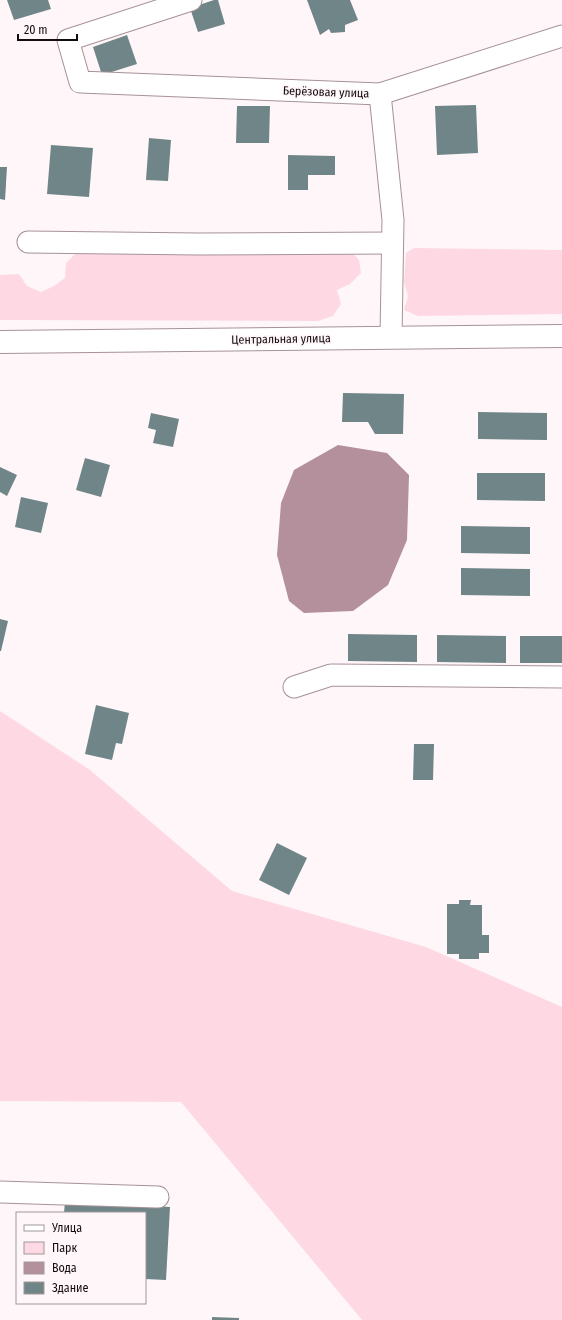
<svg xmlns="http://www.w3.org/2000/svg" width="562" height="1320" font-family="'Fira Sans Condensed',sans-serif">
  <rect width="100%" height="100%" fill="#fff6f9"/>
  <g fill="#fed9e4">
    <path d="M414 248 562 250V314L418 316 404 310 408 296 404 282 406 253Z"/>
    <path d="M104 249 352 252 359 260 361 273 350 284 337 290 341 304 333 316 318 321 0 320V275L19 274 27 286 41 292 54 286 65 278 66 263 76 253Z"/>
    <path d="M0 711 90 770 232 891 426 947 562 1007V1320H362L181 1102 0 1101Z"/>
  </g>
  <path fill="#b3909b" d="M338 445 387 453 409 475 407 540 388 585 353 611 304 613 289 601 277 555 281 503 294 470Z"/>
  <g fill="#708587">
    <path d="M7 0H48L51 9 14 20Z"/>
    <path d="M214 0H218L225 24 198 32 190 8Z"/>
    <path d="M307 0H350L358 20 345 25V32L331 33 329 29 320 35Z"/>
    <path d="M127 35 137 64 102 75 93 47Z"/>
    <path d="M476 105 478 153 437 155 435 106Z"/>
    <path d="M237 106H270L269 143H236Z"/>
    <path d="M149 138 171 140 168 181 146 180Z"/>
    <path d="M51 145 93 148 89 197 47 194Z"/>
    <path d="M288 155 335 156V175H308V190H288Z"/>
    <path d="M0 167H7L5 200 0 199Z"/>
    <path d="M343 393 404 394 403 434H375L368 422H342Z"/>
    <path d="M478 412 547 413V440L478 439Z"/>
    <path d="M151 413 179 419 173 447 153 443 156 430 148 428Z"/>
    <path d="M85 458 110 465 101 497 76 490Z"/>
    <path d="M0 467 17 475 7 496 0 492Z"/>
    <path d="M477 473H545V501L477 500Z"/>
    <path d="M21 497 48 503 41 533 15 527Z"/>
    <path d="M461 526 530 527V554L461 553Z"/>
    <path d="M461 568 530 569V596L461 595Z"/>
    <path d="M0 619 8 621 1 651H0Z"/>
    <path d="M348 634 417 635V662L348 661Z"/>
    <path d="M437 635 506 636V663L437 662Z"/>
    <rect x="520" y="636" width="42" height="27"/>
    <path d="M96 705 129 713 122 744 116 743 112 760 85 754Z"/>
    <path d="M414 744H434L433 780H413Z"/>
    <path d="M277 843 307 858 289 895 259 880Z"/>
    <path d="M459 900H471L470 905H482V935H489V953H479V959H459V954H447V904H459Z"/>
    <path d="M65 1201 170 1207 166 1280 145 1279V1213H64Z"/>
    <path d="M212 1317 239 1318V1320H212Z"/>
  </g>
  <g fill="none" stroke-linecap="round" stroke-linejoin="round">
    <g stroke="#a69298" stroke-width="23">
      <g id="minor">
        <path d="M191 0 68 40 80 82 380 94 562 36"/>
        <path d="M380 94 393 220 391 337"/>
        <path d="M28 242 199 244 392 243"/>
        <path d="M294 687 331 675 562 677"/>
        <path d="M0 1192 158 1197"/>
      </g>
    </g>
    <g stroke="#a69298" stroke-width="24">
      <path id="major" d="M0 342 562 336"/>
    </g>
    <use href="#minor" stroke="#fff" stroke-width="21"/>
    <use href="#major" stroke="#fff" stroke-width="22"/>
  </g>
  <g text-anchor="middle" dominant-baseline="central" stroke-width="3.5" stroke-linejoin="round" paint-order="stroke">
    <g font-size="12" fill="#130c0e" stroke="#fff6f9">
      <text transform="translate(326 92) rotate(2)">Берёзовая улица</text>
      <text transform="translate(281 339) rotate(-1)">Центральная улица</text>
    </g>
  </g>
  <rect x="16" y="1212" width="130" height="92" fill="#fff6f9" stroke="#a1989b"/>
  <rect x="24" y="1225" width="20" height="6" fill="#ffffff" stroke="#a1989b"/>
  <text x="52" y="1232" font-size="12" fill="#130c0e">Улица</text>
  <rect x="24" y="1242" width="20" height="12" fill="#fed9e4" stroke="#a1989b"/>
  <text x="52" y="1252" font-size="12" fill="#130c0e">Парк</text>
  <rect x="24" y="1262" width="20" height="12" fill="#b3909b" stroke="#a1989b"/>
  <text x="52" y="1272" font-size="12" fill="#130c0e">Вода</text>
  <rect x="24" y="1282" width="20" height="12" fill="#708587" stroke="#a1989b"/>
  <text x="52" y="1292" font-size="12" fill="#130c0e">Здание</text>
  <path d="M18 34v6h59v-6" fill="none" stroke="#130c0e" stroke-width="2"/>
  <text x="24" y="34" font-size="12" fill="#130c0e" stroke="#fff6f9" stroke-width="3" paint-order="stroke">20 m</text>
</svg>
